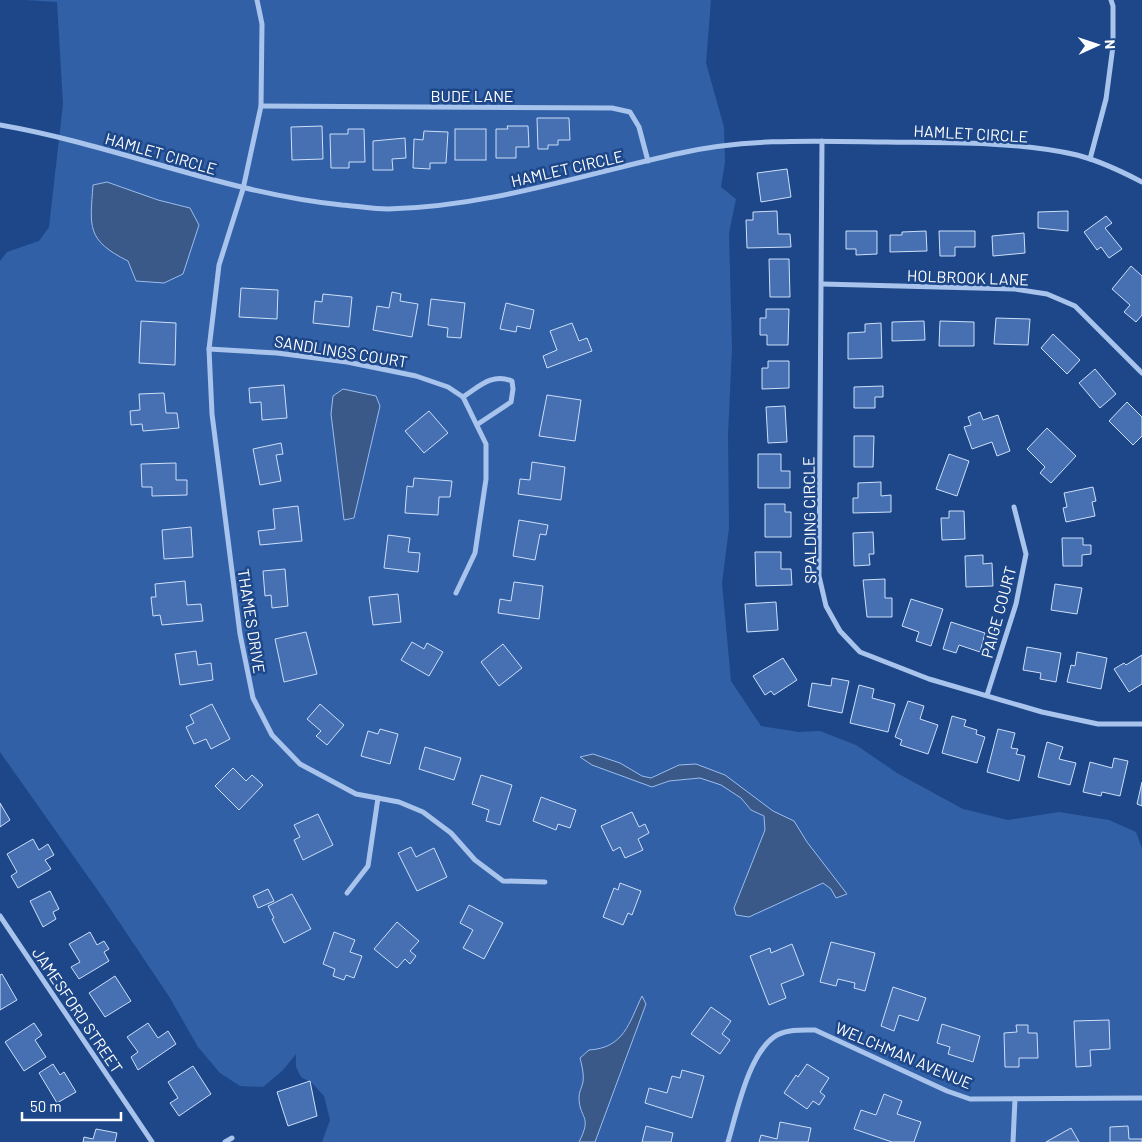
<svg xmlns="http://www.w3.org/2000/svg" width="1142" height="1142" font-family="Barlow,sans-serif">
  <rect width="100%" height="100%" fill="#1d4789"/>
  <path fill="#3160a7" d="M25 0H711L706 63 724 127 725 162 721 187 736 199 729 233 732 348 728 435 729 528 722 583 731 681 761 726 799 732 820 731 856 745 897 773 963 809 1008 820 1059 812 1109 820 1136 832 1142 848V1142H322L330 1120 324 1096 312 1083 301 1077 296 1067V1054L283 1070 263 1087 240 1086 220 1073 198 1047 170 998 101 895 0 752V261L7 252 39 241 49 227 63 104 57 2Z"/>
  <g fill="#3a5989" stroke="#9bbded">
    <path d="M107 182 158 200 190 208 199 225 183 274 164 283 136 281 128 261C86 240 90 227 93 185Z"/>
    <path d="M343 389 376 396 380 406 354 518 344 520 331 414 333 396Z"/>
    <path d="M593 754 620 763 642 776 651 778 679 765 696 764 725 775 773 811 794 821 807 842 847 894 836 898 831 889 823 883 749 917 736 915 734 908 765 830 764 816 751 810 741 798 721 785 700 778 669 781 652 787 592 765 580 757Z"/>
    <path d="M642 996 646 1004 595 1142H579C593 1115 579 1119 579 1097 579 1092 582 1087 583 1082 584 1074 582 1066 580 1058L589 1050C624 1048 629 1023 642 996Z"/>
  </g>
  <g fill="#4670b2" stroke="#cddff8">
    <path d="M537 118H569L570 140H558V145H548V149H538Z"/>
    <path d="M322 126 323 159 292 160 291 127Z"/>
    <path d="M507 126H528L529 147H516V158H496V129H508Z"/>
    <path d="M348 129H364L365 162H349V168H331L330 134H348Z"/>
    <rect x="455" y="129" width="31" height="31"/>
    <path d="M424 131 448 132 446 163H430V169L413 168 414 139 423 140Z"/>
    <path d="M405 138 406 158 392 159 393 170H373V141Z"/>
    <path d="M787 169 791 197 761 202 757 173Z"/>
    <path d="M777 211 778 234H790L791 247 747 248 746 220H753V212Z"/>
    <path d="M1068 211V231L1038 228V212Z"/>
    <path d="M1106 216 1112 223 1105 228 1122 249 1109 258 1101 247 1097 250 1084 232Z"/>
    <path d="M846 231H877V254L856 255V249H846Z"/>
    <path d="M926 231 927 251 890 252V235H902V232Z"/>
    <path d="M939 231H975V247H955V256H940Z"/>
    <path d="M1024 233 1025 253 993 256 992 236Z"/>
    <path d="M769 259H789L790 297H770Z"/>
    <path d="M1131 266 1142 276V315L1136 322 1124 312 1130 305 1112 289Z"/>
    <path d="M241 288 278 290 277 319 239 317Z"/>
    <path d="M392 292 401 294 400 301 418 304 412 337 373 330 377 306 389 308Z"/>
    <path d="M323 294 352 297 349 327 313 323 315 301 322 302Z"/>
    <path d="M431 299 465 303 461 338 447 337 448 328 428 325Z"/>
    <path d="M506 303 534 310 530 329 517 326 516 332 500 329Z"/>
    <path d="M766 309H789L788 345H767V335H760V318H766Z"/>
    <path d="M996 318 1030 319 1028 345 994 344Z"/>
    <path d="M141 321 176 323 175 365 139 363Z"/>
    <path d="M924 321 925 340 892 341V322Z"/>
    <path d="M940 321 974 322V346H939Z"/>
    <path d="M572 323 579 341 587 338 592 351 547 368 543 356 557 350 550 331Z"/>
    <path d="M881 323 882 358 848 359V333L865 332V324Z"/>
    <path d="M1053 334 1080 360 1067 374 1041 348Z"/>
    <path d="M768 361H789V388L762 389V368H768Z"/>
    <path d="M1095 369 1116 394 1100 408 1079 383Z"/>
    <path d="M284 385 287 418 262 420 261 402 250 403 249 388Z"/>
    <path d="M883 386V397H875V408H854V387Z"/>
    <path d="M164 393 166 413H177L179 428 143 431 142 424 131 425 130 411 140 410 139 394Z"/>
    <path d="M547 395 581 400 575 441 539 436Z"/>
    <path d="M1127 402 1142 417V436L1133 445 1109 421Z"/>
    <path d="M785 406 787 442 768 443 766 407Z"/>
    <path d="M429 411 448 433 424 453 405 431Z"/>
    <path d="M980 412 983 420 998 415 1010 451 997 456 992 442 972 449 964 427 971 425 968 417Z"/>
    <path d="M1047 428 1076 456 1051 483 1040 473 1045 467 1027 449Z"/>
    <path d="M854 436H874L873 467H854Z"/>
    <path d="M281 443 283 454 276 455 281 481 260 485 253 449Z"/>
    <path d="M758 454H781V471H790V488H758Z"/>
    <path d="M949 454 969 461 957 496 936 489Z"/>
    <path d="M532 462 565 467 561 500 518 494 520 479 530 480Z"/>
    <path d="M176 463V480H187V495L152 496V487H142L141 464Z"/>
    <path d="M414 478 452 481 450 497H439L438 515 405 513 407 486 413 487Z"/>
    <path d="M881 482V496L891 495V512L853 513V498H858V483Z"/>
    <path d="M1093 487 1096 501 1092 502 1095 516 1066 522 1063 508 1067 507 1064 493Z"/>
    <path d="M765 504H785V512H791V537H765Z"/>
    <path d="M298 506 302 541 260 545 258 531 275 529 273 509Z"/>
    <path d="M949 511H964L965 539 942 540 941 518H949Z"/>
    <path d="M519 520 548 525 546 535 540 534 535 560 513 556Z"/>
    <path d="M191 527 193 557 164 559 162 530Z"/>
    <path d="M873 532 874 554H869L870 565 854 566 853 533Z"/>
    <path d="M388 535 410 538 408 552 420 553 418 572 384 568Z"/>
    <path d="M1062 538H1083V545H1091V554L1082 555V566H1063Z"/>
    <path d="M755 552H781V569H791L792 585 756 586Z"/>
    <path d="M983 555V564L992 563 993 586 966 587 965 556Z"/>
    <path d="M285 569 288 606 272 608 271 595 265 596 263 571Z"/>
    <path d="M885 579V598H892V617H867L863 580Z"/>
    <path d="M185 581 187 605 201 604 203 621 162 625 160 615 153 616 151 597H156L155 584Z"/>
    <path d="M514 582 543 586 539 619 498 613 500 599 511 601Z"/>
    <path d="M1055 584 1082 588 1077 614 1051 610Z"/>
    <path d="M398 594 401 622 373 625 369 597Z"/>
    <path d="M911 599 943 609 931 646 916 641 919 632 902 626Z"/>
    <path d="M776 602 778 630 747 632 745 604Z"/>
    <path d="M951 622 985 633 980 652 959 645 956 653 943 649Z"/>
    <path d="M306 632 317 674 284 682 275 639Z"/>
    <path d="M412 642 424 649 427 643 443 652 429 676 401 660Z"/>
    <path d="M503 644 522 668 499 686 481 662Z"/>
    <path d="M1027 647 1061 653 1056 682 1040 679 1041 673 1023 670Z"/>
    <path d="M196 651 198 665 211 663 213 680 180 685 175 654Z"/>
    <path d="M1077 652 1107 658 1101 689 1067 682 1071 665 1075 666Z"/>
    <path d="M1142 655V684L1129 692 1114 669 1124 663 1126 665Z"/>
    <path d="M783 658 797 680 774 695 771 691 765 695 753 676Z"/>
    <path d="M832 678 849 681 842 713 808 706 812 683 831 686Z"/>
    <path d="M859 685 874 689 872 698 895 704 888 732 850 723Z"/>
    <path d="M908 701 924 706 920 719 938 725 928 754 900 745 902 740 895 737Z"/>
    <path d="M212 704 230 739 211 749 206 739 194 744 186 727 194 723 190 715Z"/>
    <path d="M320 704 344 725 327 745 316 736 321 731 307 719Z"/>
    <path d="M952 716 966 720 964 726 977 730 976 734 985 737 977 763 942 753Z"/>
    <path d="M380 729 398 734 390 764 361 756 368 731 378 734Z"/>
    <path d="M998 729 1015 733 1011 748 1018 749 1016 754 1025 756 1019 781 987 772Z"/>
    <path d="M1047 742 1063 747 1059 759 1076 763 1070 785 1038 777Z"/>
    <path d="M425 747 461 758 454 780 419 769Z"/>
    <path d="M1114 758 1128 761 1120 796 1102 792 1101 796 1083 792 1090 762 1112 768Z"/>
    <path d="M233 768 246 781 252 775 263 785 239 810 215 786Z"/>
    <path d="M481 775 512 785 500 825 486 821 489 810 472 804Z"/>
    <path d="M1142 782V806L1137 804Z"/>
    <path d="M541 797 576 810 570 828 558 824 556 830 533 821Z"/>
    <path d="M0 803 10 820 0 827Z"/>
    <path d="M632 812 639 827 645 824 649 833 638 839 643 850 625 858 620 847 613 851 601 826Z"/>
    <path d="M318 814 333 845 303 860 294 840 300 837 294 825Z"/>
    <path d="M33 839 39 850 48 844 54 855 45 860 51 869 18 888 11 876 17 872 7 854Z"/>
    <path d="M411 847 416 857 434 848 447 877 417 891 398 853Z"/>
    <path d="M620 883 641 891 632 915 628 913 623 925 603 917 614 888 618 890Z"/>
    <path d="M268 889 274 901 258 908 253 896Z"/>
    <path d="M50 891 59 909 53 912 56 919 43 927 30 901Z"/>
    <path d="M292 894 311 929 284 943 272 919 274 918 268 906Z"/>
    <path d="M469 905 503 923 484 959 463 948 473 930 460 923Z"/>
    <path d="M397 922 419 941 410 951 416 956 410 964 405 959 397 968 374 949Z"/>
    <path d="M90 932 97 945 104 941 109 949 104 952 109 961 79 979 71 967 80 962 69 944Z"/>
    <path d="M334 932 355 940 350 952 362 956 354 978 346 975 344 980 333 976 335 969 323 964Z"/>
    <path d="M831 942 875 953 865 991 854 988 855 983 838 979 836 986 820 982Z"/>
    <path d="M792 944 804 975 781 984 786 998 769 1005 750 956 770 948 771 953Z"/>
    <path d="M2 974 17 1000 0 1010V975Z"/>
    <path d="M115 976 131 1001 105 1017 89 993Z"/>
    <path d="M893 987 926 998 918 1021 899 1015 894 1031 881 1026Z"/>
    <path d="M711 1007 731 1021 722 1034 730 1040 720 1054 691 1034Z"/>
    <path d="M1109 1020 1110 1049 1090 1050 1091 1066 1076 1067 1074 1021Z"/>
    <path d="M34 1023 42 1035 35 1040 46 1057 24 1071 5 1042Z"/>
    <path d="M148 1023 158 1038 168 1031 176 1044 138 1070 131 1057 138 1052 127 1037Z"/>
    <path d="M942 1024 980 1036 973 1062 948 1054 950 1047 937 1043Z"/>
    <path d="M1016 1025H1028V1033H1037L1038 1058H1019V1067H1005L1004 1033 1017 1032Z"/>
    <path d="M53 1064 60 1075 64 1072 76 1092 57 1103 39 1073Z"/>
    <path d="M807 1064 829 1078 820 1092 825 1096 819 1105 813 1101 807 1109 784 1093 796 1075 798 1077Z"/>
    <path d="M193 1066 211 1094 179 1116 170 1103 178 1098 168 1082Z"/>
    <path d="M682 1070 704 1076 692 1118 645 1103 649 1088 667 1093 672 1076 680 1078Z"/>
    <path d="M310 1081 317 1116 288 1126 277 1092Z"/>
    <path d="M884 1094 902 1101 897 1114 921 1122 914 1142H892L854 1129 861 1110 876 1115Z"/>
    <path d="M780 1122 811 1128 808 1142H759L761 1135 777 1139Z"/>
    <path d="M646 1126 673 1133 671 1142H642Z"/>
    <path d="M1128 1126 1129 1139H1142V1142H1110V1127Z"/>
    <path d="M1071 1128 1079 1142H1046Z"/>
    <path d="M96 1129 117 1133 115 1142H83L84 1137 93 1139Z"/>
  </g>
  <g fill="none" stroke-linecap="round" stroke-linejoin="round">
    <g stroke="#a8c3ec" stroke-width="5">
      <path d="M257 0 262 24 261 106 243 189 219 265 209 349 212 414 240 634 253 698 272 735 300 764 356 794 399 802 423 812 451 833 475 860 503 881 545 882"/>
      <path d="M261 106 612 108 630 112 639 127 648 161"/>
      <path d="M0 125C116 145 224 193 342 205 357 206 373 209 388 209 489 207 583 174 681 153 747 138 817 141 885 142 949 143 1014 141 1077 155 1100 161 1121 171 1142 182"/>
      <path d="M822 141 819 576 826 606 840 631 860 652 929 679 1042 712 1098 724H1142"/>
      <path d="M1090 159 1106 99 1113 46V6L1111 0"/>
      <path d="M822 284 1015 289 1047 294 1075 306 1142 373"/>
      <path d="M209 349 277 353 347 362 416 376 448 387 463 397 486 444V479L475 553 456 593"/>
      <path d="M463 397C480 386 492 373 512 381L513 389 511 402 478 424"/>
      <path d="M987 695 1016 604 1026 554 1014 507"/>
      <path d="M347 893 368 866 378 798"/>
      <path d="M0 916 152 1142"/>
      <path d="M225 1142 232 1138"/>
      <path d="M728 1142C737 1112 749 1051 777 1035 789 1029 802 1030 815 1030L947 1091 970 1099 1142 1098"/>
      <path d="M1013 1142 1015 1099"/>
    </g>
  </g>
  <g text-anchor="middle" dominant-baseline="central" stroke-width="5" stroke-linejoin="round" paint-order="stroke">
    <g font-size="16" fill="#fff" stroke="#1d4789">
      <text x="472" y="95">BUDE LANE</text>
      <text transform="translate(971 133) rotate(3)">HAMLET CIRCLE</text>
      <text transform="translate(161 153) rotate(16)">HAMLET CIRCLE</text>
      <text transform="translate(567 168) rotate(-13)">HAMLET CIRCLE</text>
      <text transform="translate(968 277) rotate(2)">HOLBROOK LANE</text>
      <text transform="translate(341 351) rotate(9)">SANDLINGS COURT</text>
      <text transform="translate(809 520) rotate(-91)">SPALDING CIRCLE</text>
      <text transform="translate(998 612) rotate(-75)">PAIGE COURT</text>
      <text transform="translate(252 621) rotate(81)">THAMES DRIVE</text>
      <text transform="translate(78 1010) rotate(56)">JAMESFORD STREET</text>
      <text transform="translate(904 1055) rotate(23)">WELCHMAN AVENUE</text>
    </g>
  </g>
  <g transform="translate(1097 45) rotate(87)" stroke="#1d4789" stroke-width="4" paint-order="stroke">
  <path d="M0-4L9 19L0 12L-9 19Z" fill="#ffffff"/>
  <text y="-8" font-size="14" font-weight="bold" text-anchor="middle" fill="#ffffff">N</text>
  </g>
  <path d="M22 1112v8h99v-8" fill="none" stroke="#ffffff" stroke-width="2.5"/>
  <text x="30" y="1112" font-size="15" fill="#ffffff" stroke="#1d4789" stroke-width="4" paint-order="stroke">50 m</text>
</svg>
